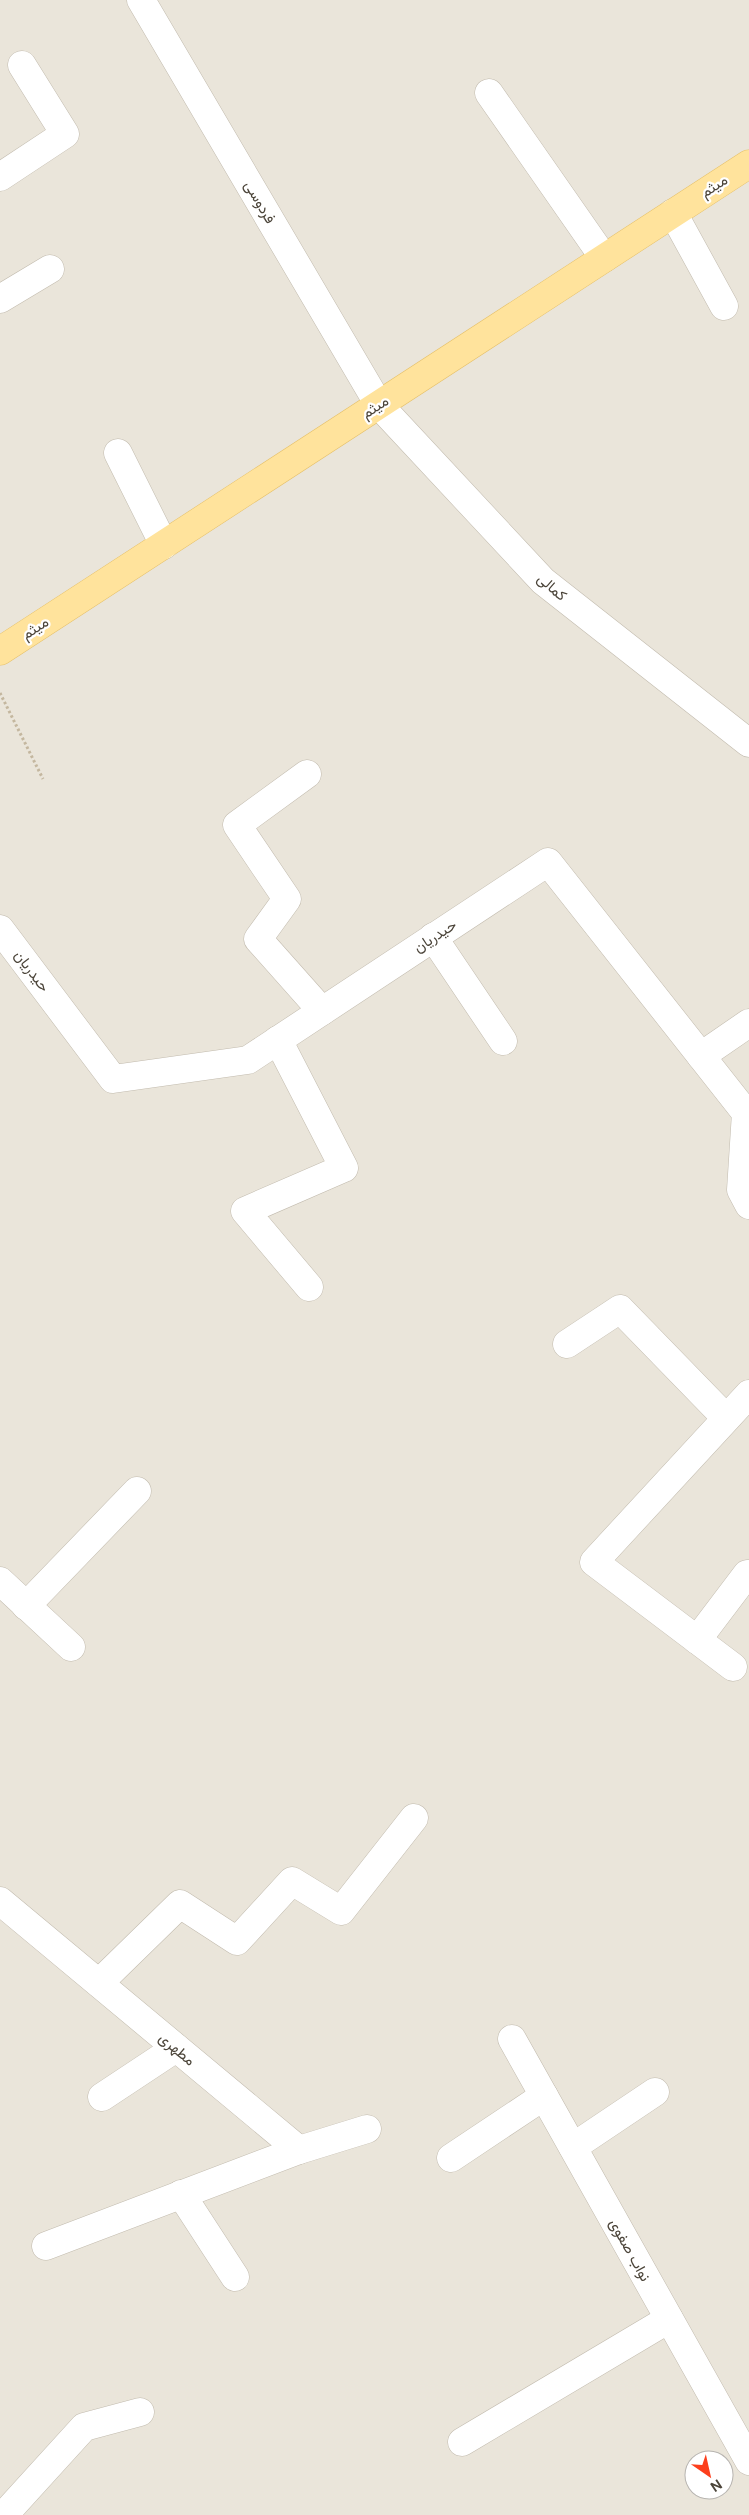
<svg xmlns="http://www.w3.org/2000/svg" width="749" height="2515" font-family="'DM Sans',Vazirmatn,sans-serif">
  <rect width="100%" height="100%" fill="#f6f3ec"/>
  <path fill="#eae5da" fill-rule="evenodd" d="M0 0H749V2515H0ZM694 2460H724V2490H694Z"/>
  <g fill="none" stroke-linecap="round" stroke-linejoin="round">
    <g stroke="#c2bbae" stroke-width="29">
      <g id="minor">
        <path d="M141 0 379 405 543 581 749 743"/>
        <path d="M489 93 604 258"/>
        <path d="M0 177 65 134 22 65"/>
        <path d="M673 213 724 306"/>
        <path d="M0 299 50 269"/>
        <path d="M118 453 164 545"/>
        <path d="M307 774 237 825 287 899 258 939 322 1011"/>
        <path d="M0 929 113 1079 248 1060 548 862 746 1113 741 1190 749 1205"/>
        <path d="M433 937 503 1041"/>
        <path d="M278 1040 344 1168 245 1211 309 1287"/>
        <path d="M701 1056 749 1023"/>
        <path d="M567 1344 620 1309 726 1418"/>
        <path d="M0 1581 71 1647"/>
        <path d="M26 1606 137 1491"/>
        <path d="M697 1640 747 1574"/>
        <path d="M733 1667 594 1562 749 1394"/>
        <path d="M0 1901 299 2150 367 2129"/>
        <path d="M99 1983 180 1904 237 1941 292 1881 341 1911 414 1818"/>
        <path d="M512 2039 749 2461"/>
        <path d="M102 2097 176 2048"/>
        <path d="M573 2147 655 2092"/>
        <path d="M451 2158 544 2096"/>
        <path d="M181 2194 235 2277"/>
        <path d="M46 2246 299 2150"/>
        <path d="M462 2442 669 2319"/>
        <path d="M4 2515 84 2427 140 2412"/>
      </g>
    </g>
    <g stroke="#e6c16a" stroke-width="29">
      <path id="major" d="M0 651 749 164"/>
    </g>
    <path stroke="#c4b79f" stroke-width="3" stroke-dasharray="2.5 2.5" stroke-linecap="butt" d="M0 693 43 779"/>
    <use href="#minor" stroke="#fff" stroke-width="28"/>
    <use href="#major" stroke="#ffe39c" stroke-width="28"/>
  </g>
  <g text-anchor="middle" dominant-baseline="central" stroke-width="4.5" stroke-linejoin="round" paint-order="stroke">
    <g font-size="15" fill="#4b4439" stroke="#fff">
      <text transform="translate(714 186) rotate(-33)">میثم</text>
      <text transform="translate(260 202) rotate(60)">فردوسی</text>
      <text transform="translate(375 407) rotate(-33)">میثم</text>
      <text transform="translate(552 587) rotate(41)">کمالی</text>
      <text transform="translate(35 628) rotate(-33)">میثم</text>
      <text transform="translate(435 936) rotate(-33)">حیدریان</text>
      <text transform="translate(32 971) rotate(53)">حیدریان</text>
      <text transform="translate(177 2049) rotate(40)">مطهری</text>
      <text transform="translate(630 2250) rotate(61)">نواب صفوی</text>
    </g>
  </g>
  <g transform="translate(709 2475) rotate(146)"><circle r="24" fill="#ffffff" stroke="#b7b4b0"/>
  <path d="M0-4L9 19L0 12L-9 19Z" fill="#fc3f1d"/>
  <text y="-8" font-size="14" font-weight="bold" text-anchor="middle" fill="#4b4439">N</text>
  </g>
</svg>
